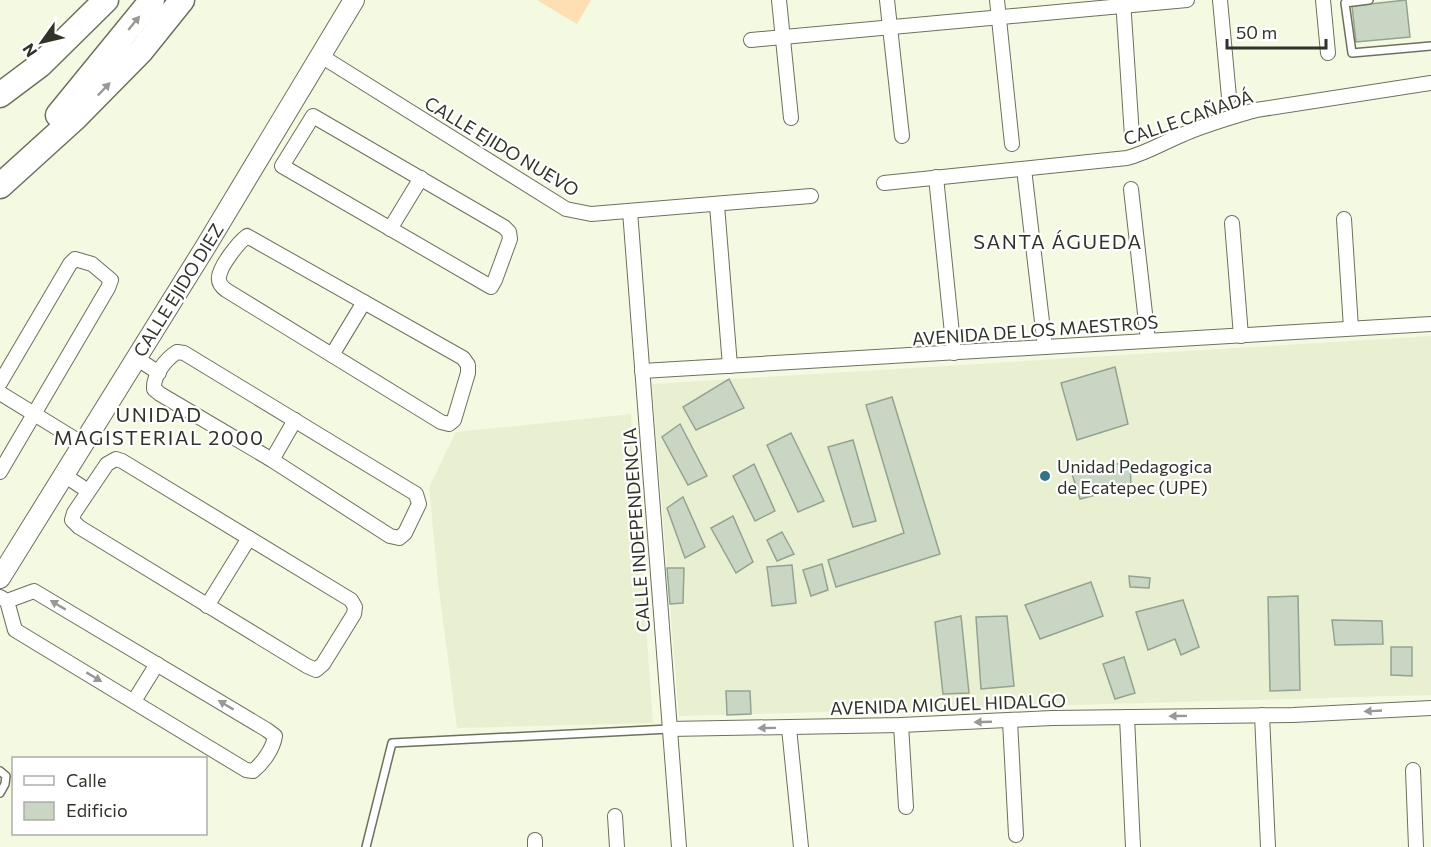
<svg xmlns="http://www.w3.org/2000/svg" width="1431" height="847" font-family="Commissioner,sans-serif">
  <rect width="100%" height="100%" fill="#f4f9e2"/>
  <g fill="#e9f0d1">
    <path d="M1431 336V695L679 716 652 384Z"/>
    <path d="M631 414 653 723 457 728 438 582 429 487 456 432Z"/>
  </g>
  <path fill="#fedfb3" d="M537 0H591L577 24Z"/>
  <g fill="#c8d6c3" stroke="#94a290" stroke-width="1.5">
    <path d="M1406 0 1410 37 1356 42 1352 6Z"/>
    <path d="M1115 367 1128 424 1077 440 1061 383Z"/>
    <path d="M729 379 744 408 696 430 683 407Z"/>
    <path d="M892 397 940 554 836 587 828 560 904 533 866 405Z"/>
    <path d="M680 424 707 476 688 485 662 437Z"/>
    <path d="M791 433 824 501 798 512 767 445Z"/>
    <path d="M853 440 876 521 853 527 828 447Z"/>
    <path d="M1130 461 1131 486 1080 499 1072 474Z"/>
    <path d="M754 464 775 511 755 521 733 476Z"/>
    <path d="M683 497 705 547 685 558 667 508Z"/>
    <path d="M733 516 753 562 736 573 711 528Z"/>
    <path d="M782 532 794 554 777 561 767 540Z"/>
    <path d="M822 564 828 590 811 596 803 570Z"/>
    <path d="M792 565 796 603 772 606 767 567Z"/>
    <path d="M667 568H684L683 603 670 604Z"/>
    <path d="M1129 576 1150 578 1149 588 1130 587Z"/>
    <path d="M1091 582 1103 616 1040 639 1025 605Z"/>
    <path d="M1298 596 1300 690 1270 691 1268 597Z"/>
    <path d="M1183 600 1199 647 1181 655 1175 639 1148 650 1136 612Z"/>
    <path d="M961 616 969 693 943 694 935 622Z"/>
    <path d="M1007 616 1014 686 981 689 976 617Z"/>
    <path d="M1332 620 1382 621 1383 644 1335 645Z"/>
    <path d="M1391 647H1412V676L1391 675Z"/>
    <path d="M1124 657 1135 693 1115 699 1103 664Z"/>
    <path d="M726 691H750L751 714 727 715Z"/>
  </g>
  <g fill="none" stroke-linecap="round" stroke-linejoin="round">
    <g stroke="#6c715d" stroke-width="10">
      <g id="service">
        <path d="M1369 0 1345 3 1352 53 1431 46"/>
        <path d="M0 771 6 776 5 784 0 793"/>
        <path d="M366 847 392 743 669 729"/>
      </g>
    </g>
    <g stroke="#6c715d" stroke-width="16">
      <g id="minor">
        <path d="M779 0 791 118"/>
        <path d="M887 0 902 136"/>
        <path d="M997 0 1012 144"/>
        <path d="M1123 0 1132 136"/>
        <path d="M1220 0 1229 97"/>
        <path d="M1323 0 1328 53"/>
        <path d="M751 40 1187 0"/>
        <path d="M321 56 566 209 591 214 811 196"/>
        <path d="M313 116 504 227 509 232 510 239 495 280 491 287 282 166Z"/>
        <path d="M1024 169 1045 347"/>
        <path d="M936 177 954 353"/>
        <path d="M884 183 1127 158C1147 153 1164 142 1184 134 1207 124 1232 117 1256 110L1431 83"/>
        <path d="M1131 189 1148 340"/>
        <path d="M717 205 730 366"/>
        <path d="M630 211 679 847"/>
        <path d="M1344 219 1351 328"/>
        <path d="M1232 223 1241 336"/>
        <path d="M390 229 421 178"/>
        <path d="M247 236 463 358 468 365V373L454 420 449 424 441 422 226 290C222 287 218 283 219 277 220 266 238 243 247 236Z"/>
        <path d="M177 352 184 353 416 494 419 504 405 533 399 538 390 536 272 460 160 394 154 389C153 375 166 359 177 352Z"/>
        <path d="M332 355 364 302"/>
        <path d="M136 358 159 373"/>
        <path d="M642 371 1431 324"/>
        <path d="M0 383 70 264 75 259 92 264 111 280 108 288 0 472"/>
        <path d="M0 393 83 444"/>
        <path d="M116 459 122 461 351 600 355 607 354 614 323 664 316 670 307 666 79 527 72 520 74 513 107 464Z"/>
        <path d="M272 460 295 420"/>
        <path d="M64 475 88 491"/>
        <path d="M0 597 7 601 15 630 246 770 253 771C263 763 273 749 275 736L267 730 34 591 7 601"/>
        <path d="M207 606 249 538"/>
        <path d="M134 701 157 664"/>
        <path d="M1262 715 1268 847"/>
        <path d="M1127 717 1133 847"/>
        <path d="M1010 721 1016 835"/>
        <path d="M901 725 906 807"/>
        <path d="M789 728 801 847"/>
        <path d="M669 729 901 725 1052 718 1293 715 1431 708"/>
        <path d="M1413 770 1416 847"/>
        <path d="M615 816 617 847"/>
        <path d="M535 840V847"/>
      </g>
    </g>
    <g stroke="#6c715d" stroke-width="22">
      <path id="secondary" d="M0 578 206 246 354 0"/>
    </g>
    <g stroke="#6c715d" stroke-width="27">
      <g id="motorway">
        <path d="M0 95 40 65 106 0"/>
        <path d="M58 115 152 0"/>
        <path d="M0 186 75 118 141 51 182 0"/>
      </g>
    </g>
    <use href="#service" stroke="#fff" stroke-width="7"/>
    <use href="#minor" stroke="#fff" stroke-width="14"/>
    <use href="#secondary" stroke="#fff" stroke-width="20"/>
    <use href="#motorway" stroke="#fff" stroke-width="24"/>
  </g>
  <defs><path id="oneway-solid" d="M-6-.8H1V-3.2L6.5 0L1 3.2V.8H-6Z" transform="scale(1.5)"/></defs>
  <g fill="#989995">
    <use href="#oneway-solid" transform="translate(134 23) rotate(-51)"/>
    <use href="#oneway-solid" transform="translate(104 89) rotate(-46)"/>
    <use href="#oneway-solid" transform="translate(58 605) rotate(-149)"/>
    <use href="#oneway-solid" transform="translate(94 677) rotate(31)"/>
    <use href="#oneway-solid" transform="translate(226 705) rotate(-149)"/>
    <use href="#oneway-solid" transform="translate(1373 711) rotate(177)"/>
    <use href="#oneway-solid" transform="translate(1178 716) rotate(179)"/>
    <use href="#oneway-solid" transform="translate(983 722) rotate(178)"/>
    <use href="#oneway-solid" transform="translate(767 728) rotate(179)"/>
  </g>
  <circle fill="#327486" stroke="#fff" stroke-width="2" cx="1045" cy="476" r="6"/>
  <g text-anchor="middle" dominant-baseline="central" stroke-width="4.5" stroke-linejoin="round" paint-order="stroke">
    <g font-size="18" fill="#31332b" stroke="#fff">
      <text transform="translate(1188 117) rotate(-19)">CALLE CAÑADÁ</text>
      <text transform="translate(502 146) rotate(31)">CALLE EJIDO NUEVO</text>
      <text transform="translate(178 290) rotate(-58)">CALLE EJIDO DIEZ</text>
      <text transform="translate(1035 330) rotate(-4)">AVENIDA DE LOS MAESTROS</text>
      <text transform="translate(636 530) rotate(-94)">CALLE INDEPENDENCIA</text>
      <text transform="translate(948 704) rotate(-2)">AVENIDA MIGUEL HIDALGO</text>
    </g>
    <g font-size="18" fill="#31332b" stroke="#fff" text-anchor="start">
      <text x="1057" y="466">Unidad Pedagogica<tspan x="1057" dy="21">de Ecatepec (UPE)</tspan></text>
    </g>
    <g font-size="20" letter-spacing="1.5" fill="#31332b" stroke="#fff">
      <text x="1058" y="241">SANTA ÁGUEDA</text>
      <text x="159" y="414">UNIDAD<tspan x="159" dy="23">MAGISTERIAL 2000</tspan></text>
    </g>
  </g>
  <rect x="12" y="757" width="195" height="78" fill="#ffffff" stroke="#adadaa" stroke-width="1.5"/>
  <rect x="24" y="776" width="30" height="9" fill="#ffffff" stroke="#adadaa" stroke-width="1.5"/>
  <text x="66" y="787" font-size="18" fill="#31332b">Calle</text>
  <rect x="24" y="802" width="30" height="18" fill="#c8d6c3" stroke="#adadaa" stroke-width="1.5"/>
  <text x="66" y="817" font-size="18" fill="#31332b">Edificio</text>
  <g transform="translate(42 42) rotate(236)" stroke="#ffffff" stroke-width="4.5" paint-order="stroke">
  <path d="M0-4.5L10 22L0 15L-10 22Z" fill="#31332b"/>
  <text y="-9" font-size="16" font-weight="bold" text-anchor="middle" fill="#31332b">N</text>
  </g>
  <path d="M1227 39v9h99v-9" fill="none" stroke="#31332b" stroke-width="3"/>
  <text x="1236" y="39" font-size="18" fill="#31332b" stroke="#ffffff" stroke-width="4.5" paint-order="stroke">50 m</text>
</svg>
